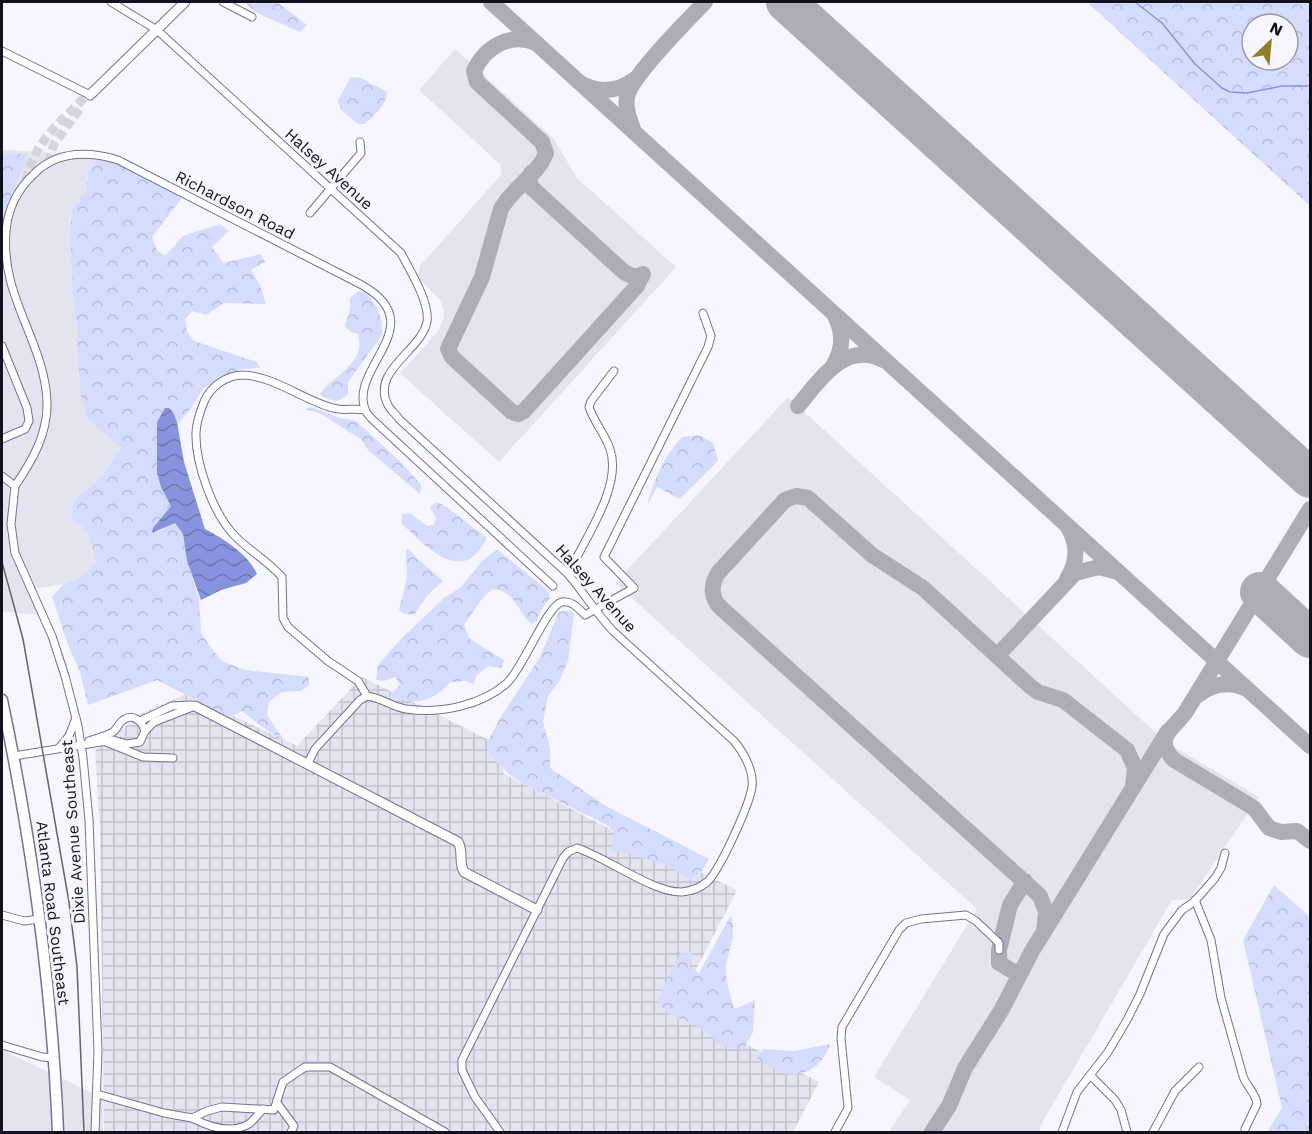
<svg xmlns="http://www.w3.org/2000/svg" width="1312" height="1134" font-family="'Work Sans',sans-serif">
  <defs>
    <pattern id="industrial-grid" width="8" height="8" patternUnits="userSpaceOnUse" patternTransform="scale(1.5)"><rect width="8" height="8" fill="#e3e5ee"/><path d="M0 4h8M4 0v8" fill="none" stroke="#c2c3cc"/></pattern>
    <pattern id="forest-crowns" width="20" height="18" patternUnits="userSpaceOnUse" patternTransform="scale(1.5)"><rect width="20" height="18" fill="#d6dcfd"/><path d="M2 6a3 3 0 1 1 6 0M12 15a3 3 0 1 1 6 0" fill="none" stroke="#b7bcd8"/></pattern>
    <pattern id="water-waves" width="16" height="10" patternUnits="userSpaceOnUse" patternTransform="scale(1.5)"><rect width="16" height="10" fill="#8893df"/><path d="M0 5q4-4 8 0t8 0" fill="none" stroke="#6e77b4"/></pattern>
  </defs>
  <rect width="100%" height="100%" fill="#f5f6fe"/>
  <g fill="#e3e5ee">
    <path d="M455 49 554 139 577 178 676 267 499 462 400 373 438 331 443 320 444 311 440 300 421 281 418 273 420 266 502 174 500 164 419 90Z"/>
    <path d="M2 150 101 155 89 171 86 190 72 209 70 235 72 284 77 330 121 448 99 479 74 500 71 518 87 531 98 561 85 575 64 584 32 589 42 615 2 612Z"/>
    <path d="M788 397 1167 743 1259 797 1190 899 1172 900 1039 1128 1042 1132H889L910 1100 874 1077 977 909 615 583Z"/>
    <path d="M2 1050 103 1098V1132H2Z"/>
  </g>
  <path fill="url(#industrial-grid)" d="M362 677 497 744 504 774 606 827 737 890 676 1008 819 1082 793 1132H104L100 829 95 751 142 713 186 694 297 746Z"/>
  <g fill="url(#forest-crowns)" fill-rule="evenodd">
    <path d="M245 2H277L307 25 300 32 255 12Z"/>
    <path d="M1087 2H1310V206ZM1252 24H1288V60H1252Z"/>
    <path d="M351 77 361 78 387 92C387 105 374 115 365 124H358L340 109 338 100Z"/>
    <path d="M2 153 26 154V161L2 216Z"/>
    <path d="M101 155 182 198 152 237 157 250 165 256 183 236 220 224 229 231 212 247 223 263 261 254 265 262 251 270 260 285 266 304 224 303 206 315 193 311 185 319 187 332 194 341 257 362 260 368 241 369 220 378 203 389 189 411 178 424 173 412 157 422V473L171 506 153 528 158 532 175 522 183 534 187 561 199 599 201 633 212 649 222 661 245 670 309 677V686L300 691 282 692 269 702 267 715 285 742 257 723 242 711 229 717 157 680 88 705 80 672 68 645 52 597 64 584 85 575 97 561 87 531 71 518 74 500 99 479 121 448 87 418 80 391 77 330 72 284 70 235 72 209 86 190 89 171Z"/>
    <path d="M359 291 365 292 370 297 378 309 382 323V335L348 382V394C337 404 333 402 320 394 334 374 367 364 358 334L351 332 345 326 351 306 349 299Z"/>
    <path d="M312 407 337 417 356 421 402 463 421 485 420 494 368 450 361 439 321 414 306 409Z"/>
    <path d="M699 435 713 443 718 461 680 499 657 487 647 506C653 481 664 456 682 437Z"/>
    <path d="M437 502 445 506 487 538C483 545 477 555 469 559 447 571 416 537 402 524V514L410 513 427 526 434 525 436 518 430 507Z"/>
    <path d="M408 548 417 558 443 581 426 597 414 615 403 613 399 610 407 578 406 551Z"/>
    <path d="M497 549 548 591 550 598 541 610 537 621 531 624C518 611 513 589 492 589L481 600 464 625 470 639 504 660 501 668 488 666 476 676 474 684 465 681 451 682C431 703 417 705 389 697L400 684 395 677 384 681 376 680 378 665 401 639 445 597 460 588 482 561Z"/>
    <path d="M568 610 574 613 568 661 560 680 548 696 543 722 550 748V768L606 806 709 859 703 870 690 880 664 864 611 849 615 832 607 825 527 786 509 774 489 754 487 743 499 720 540 657 559 612Z"/>
    <path d="M1274 885 1310 917V1132H1267L1282 1108 1243 940Z"/>
    <path d="M731 915C737 940 729 944 726 967 725 980 730 997 735 1009L755 1000 753 1032 743 1050 724 1046 697 1026 665 1012 657 1001 680 954 692 951 690 966 699 973Z"/>
    <path d="M830 1044C824 1063 808 1077 787 1074 777 1072 765 1064 756 1060L763 1049 795 1051Z"/>
  </g>
  <path fill="url(#water-waves)" d="M165 408H169L173 412 177 422 184 462 205 529C224 539 248 554 257 574L246 583 221 590 201 600 187 561 183 534 175 523 152 533 153 528 171 506 161 487 157 473V422Z"/>
  <g fill="none" stroke-linecap="round" stroke-linejoin="round">
    <path stroke="#8893df" stroke-width="1.5" d="M1135 2 1162 23 1195 64 1222 88 1230 92 1247 93 1282 86H1310"/>
    <g stroke="#acadb6" stroke-width="16">
      <path d="M491 2 1310 746"/>
      <path d="M584 85C602 93 620 91 635 79"/>
      <path d="M633 129C629 119 625 108 627 97 631 76 688 20 705 2"/>
      <path d="M531 173 529 181 532 188 624 272 634 277 643 274 637 286 524 411 518 414 512 412 452 357 448 349 482 277 501 209C512 188 538 175 546 153L542 142 477 82 474 71C485 47 510 32 536 43"/>
      <path d="M833 366C843 350 844 333 835 316"/>
      <path d="M798 406C819 381 845 340 883 360"/>
      <path d="M1310 509 1185 713C1173 729 1153 738 1174 760L1254 808 1269 828 1281 832 1297 831 1310 841"/>
      <path d="M1067 579C1078 562 1078 544 1068 527"/>
      <path d="M997 656 1075 573 1099 567 1118 572"/>
      <path d="M1198 695C1213 683 1230 681 1247 689"/>
      <path d="M1044 932 1046 912 1040 896 720 607C710 596 711 585 718 573L785 500 796 496 808 498 872 555 923 588 1031 687 1038 692 1063 700 1127 750 1135 768 1133 787"/>
      <path d="M1019 975 999 963V950L1010 905 1025 881"/>
      <path d="M932 1132 949 1106 965 1068 1002 1009 1032 951 1168 731"/>
    </g>
    <g stroke="#acadb6" stroke-width="40">
      <path d="M786 2 1310 478"/>
      <path d="M1260 592 1310 638"/>
    </g>
    <g stroke="#d3d4dc" stroke-width="9" stroke-dasharray="9 4.5" stroke-linecap="butt">
      <path d="M48 163 54 144 82 106"/>
      <path d="M26 181C34 143 57 125 84 98L90 95"/>
    </g>
    <g stroke="#6f7595" stroke-width="9">
      <g id="minor">
        <path d="M111 2 157 30 401 253C410 271 430 302 427 322 421 351 370 371 388 405 390 410 396 414 399 419L568 574C584 593 596 613 613 631L734 741C744 753 754 771 752 787 749 806 720 870 707 882 699 889 691 891 682 892 653 893 606 857 577 848L568 852 563 858 462 1060V1070L475 1097 500 1132"/>
        <path d="M223 2 252 17"/>
        <path d="M2 51 90 95"/>
        <path d="M310 213 361 153 360 142"/>
        <path d="M2 346 27 408 29 421 25 429 2 439"/>
        <path d="M365 410C354 408 343 411 333 408 305 401 274 376 243 375 226 375 210 387 204 402 200 412 196 423 196 433 195 463 213 513 234 535 248 550 268 561 282 577L283 618 288 627 328 661 358 681 367 696C380 697 392 707 406 709 439 714 480 706 506 684 523 669 547 605 562 602 572 600 579 609 585 615L634 588 604 557 708 347 711 336 703 313"/>
        <path d="M2 476 15 486 11 524 15 553 52 636 65 676 78 726 83 758 89 820 98 1051 95 1132"/>
        <path d="M15 486C32 461 48 434 47 402 45 342 0 297 6 231 8 209 17 190 33 175 56 151 88 151 118 160L360 284C434 324 349 367 365 409 366 413 370 417 373 420L553 586"/>
        <path d="M568 574C584 540 623 486 610 449 605 434 594 422 589 407L591 401 614 371"/>
        <path d="M140 721 172 706 191 705"/>
        <path d="M89 741C97 738 106 736 113 732 117 729 119 723 123 720 133 713 142 721 145 731"/>
        <path d="M106 742 143 757 173 758"/>
        <path d="M59 748 69 736 76 718"/>
        <path d="M14 756 113 740 127 744 140 742 145 731 154 722 195 706"/>
        <path d="M308 763 315 749 360 700 367 696"/>
        <path d="M1195 900 1211 940 1221 998 1243 1076C1246 1086 1256 1093 1257 1104L1245 1129"/>
        <path d="M2 915 24 921 40 919"/>
        <path d="M2 1045 42 1057 54 1058"/>
        <path d="M1090 1075 1115 1100 1121 1110 1127 1132"/>
        <path d="M97 1094 164 1113 192 1118 207 1111 222 1107 274 1110 283 1082 305 1067H330L445 1132"/>
        <path d="M277 1103 294 1126 291 1132"/>
        <path d="M192 1118C209 1127 231 1134 249 1124 254 1120 259 1113 263 1109"/>
        <path d="M835 1132 848 1108 841 1038 842 1027 899 930 906 923 921 919 966 915 976 921 999 943V950"/>
        <path d="M1062 1132 1077 1092 1108 1052 1127 1020 1140 994 1164 934 1182 910 1194 902 1215 878 1221 868 1225 853"/>
        <path d="M1153 1132 1175 1091 1199 1067"/>
      </g>
    </g>
    <g stroke="#6f7595" stroke-width="11">
      <g id="tertiary">
        <path d="M90 95 185 2"/>
        <path d="M195 706 458 842C464 852 458 862 464 872L537 910"/>
      </g>
    </g>
    <g stroke="#6f7595" stroke-width="13">
      <path id="secondary" d="M2 700C32 843 52 987 58 1132"/>
    </g>
    <use href="#minor" stroke="#fff" stroke-width="7"/>
    <use href="#tertiary" stroke="#fff" stroke-width="9"/>
    <use href="#secondary" stroke="#fff" stroke-width="10"/>
    <path stroke="#63646f" stroke-width="1.5" d="M2 562 23 639 69 902 77 967 84 1132"/>
  </g>
  <g text-anchor="middle" dominant-baseline="central" stroke-width="6" stroke-linejoin="round" paint-order="stroke">
    <g font-size="16" fill="#10121e" stroke="#f5f6fe">
      <text transform="translate(329 169) rotate(42)">Halsey Avenue</text>
      <text transform="translate(235 205) rotate(27)">Richardson Road</text>
      <text transform="translate(596 588) rotate(48)">Halsey Avenue</text>
      <text transform="translate(73 832) rotate(-94)">Dixie Avenue Southeast</text>
      <text transform="translate(53 913) rotate(83)">Atlanta Road Southeast</text>
    </g>
  </g>
  <rect width="1312" height="1134" fill="none" stroke="#10121e" stroke-width="6"/>
  <g transform="translate(1270 42) rotate(26)"><circle r="28" fill="#f5f6fe" stroke="#999ba4" stroke-width="1.5"/>
  <path d="M0-4.5L10 22L0 15L-10 22Z" fill="#8f7f26"/>
  <text y="-9" font-size="16" font-weight="bold" text-anchor="middle" fill="#10121e">N</text>
  </g>
</svg>
